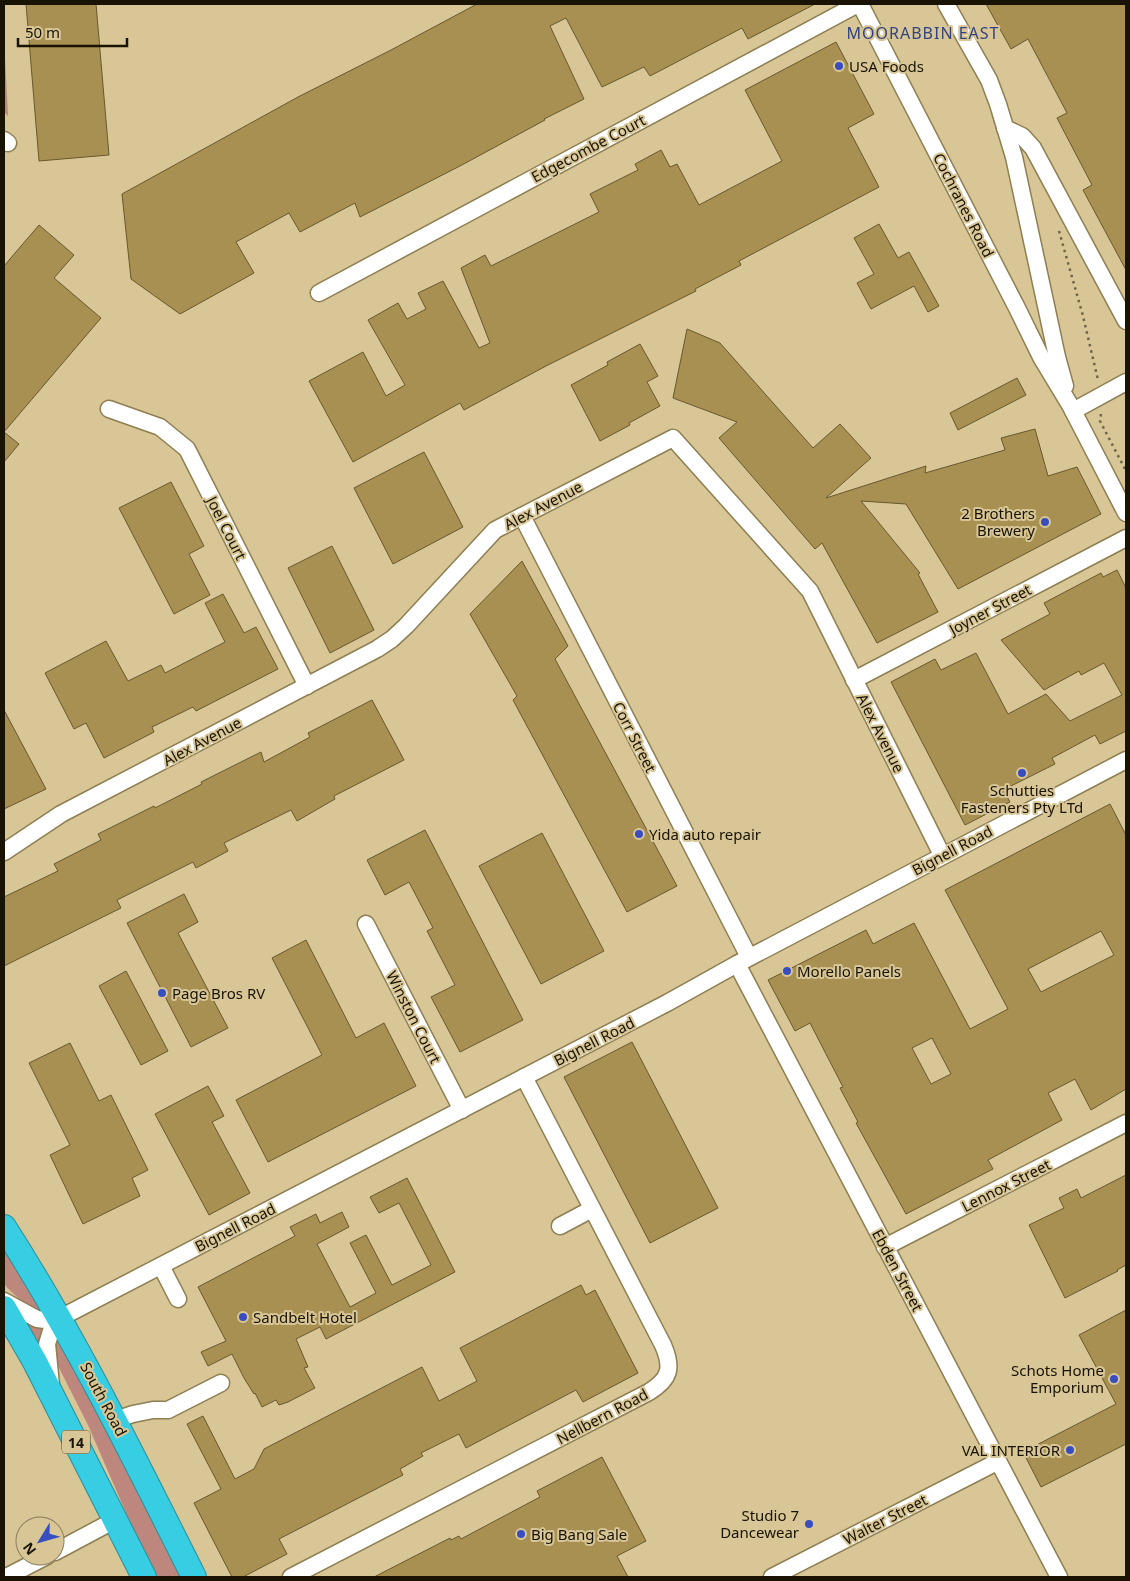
<svg xmlns="http://www.w3.org/2000/svg" width="1130" height="1581" font-family="'Noto Sans',sans-serif">
  <rect width="100%" height="100%" fill="#d8c697"/>
  <g fill="#be877e">
    <path d="M4 39 8 116 4 112Z"/>
    <path d="M4 1250 44 1311C29 1308 14 1296 4 1284Z"/>
    <path d="M23 1319 45 1326 42 1330 40 1346Z"/>
    <path d="M59 1336 182 1577H154L152 1573 88 1425 55 1360C53 1351 52 1342 59 1336Z"/>
  </g>
  <g fill="#a79052" stroke="#68582c" fill-rule="evenodd">
    <path d="M26 4H96L109 155 39 161Z"/>
    <path d="M477 4H815L748 39 742 28 650 76 644 67 602 87 566 18 550 26 584 99 544 119 545 120 460 166 360 217 355 203 300 232 289 213 236 242 254 273 180 314 131 279 122 194 298 97 391 50Z"/>
    <path d="M986 4H1126V270L1083 190 1092 185 1057 118 1067 113 1028 39 1011 49Z"/>
    <path d="M836 42 874 114 848 128 879 187 739 261 741 265 695 289 696 291 546 366 464 410 460 403 353 462 309 381 363 352 386 396 405 385 368 320 398 303 407 319 426 309 418 293 443 281 479 348 490 343 461 268 485 255 491 266 599 212 590 194 638 170 635 164 661 150 670 167 677 164 699 205 782 161 745 90Z"/>
    <path d="M879 224 898 258 909 252 939 306 928 312 914 286 871 309 857 283 874 274 854 238Z"/>
    <path d="M39 225 74 255 54 278 101 318 4 432 19 444 4 462V266Z"/>
    <path d="M687 329 720 343 813 448 840 424 871 458 826 498 926 466 925 473 1005 450 1001 438 1035 429 1048 476 1077 467 1101 514 958 589 906 504 861 501 920 573 918 574 938 612 877 643 822 543 815 549 719 438 737 422 673 398Z"/>
    <path d="M640 344 658 376 647 382 660 406 629 423 630 425 600 441 571 385 608 365 607 362Z"/>
    <path d="M1017 378 1026 395 958 430 950 413Z"/>
    <path d="M424 452 463 527 393 564 354 488Z"/>
    <path d="M171 482 204 546 189 554 210 595 174 614 119 508Z"/>
    <path d="M332 546 374 630 330 653 288 568Z"/>
    <path d="M522 561 568 646 555 659 677 886 627 912 513 700 517 696 470 614Z"/>
    <path d="M1117 570 1126 588V731L1100 744 1095 735 1052 758 1055 764 1003 790 1010 802 965 825 891 682 935 659 941 670 976 653 1008 714 1046 694 1070 721 1122 695 1104 663 1081 675 1079 671 1044 690 1001 640 1050 614 1044 603 1101 573 1103 577Z"/>
    <path d="M223 594 244 633 256 627 278 669 196 711 193 707 152 727 154 732 104 758 86 723 74 729 45 673 106 641 128 681 161 665 165 673 225 642 205 603Z"/>
    <path d="M372 700 404 760 334 796 335 799 297 821 291 810 224 843 228 851 196 868 193 862 117 900 121 908 4 966V897L58 871 54 864 101 840 98 834 154 806 155 808 202 784 201 782 261 752 264 762 310 737 308 733Z"/>
    <path d="M4 710 46 789 4 809Z"/>
    <path d="M1110 804 1126 835V1089L1091 1110 1075 1079 1048 1093 1062 1120 988 1160 993 1169 906 1214 856 1123 858 1122 840 1088 843 1087 810 1023 795 1031 768 980 866 930 873 944 914 923 970 1029 1008 1009 945 890ZM1101 931 1114 955 1041 992 1028 969ZM932 1038 951 1074 931 1084 912 1048Z"/>
    <path d="M425 830 523 1020 460 1052 431 997 455 985 427 931 433 928 409 882 385 895 367 860Z"/>
    <path d="M542 833 604 951 541 984 479 866Z"/>
    <path d="M184 894 198 922 178 933 228 1028 191 1047 127 923Z"/>
    <path d="M306 940 356 1038 384 1023 416 1086 268 1162 236 1100 322 1055 272 958Z"/>
    <path d="M126 971 168 1051 141 1065 99 986Z"/>
    <path d="M632 1042 718 1208 650 1243 564 1077Z"/>
    <path d="M70 1043 99 1101 111 1095 148 1170 132 1178 140 1196 83 1224 50 1155 70 1145 29 1063Z"/>
    <path d="M208 1086 224 1116 212 1122 250 1193 209 1215 155 1114Z"/>
    <path d="M1126 1175V1265L1117 1270 1118 1271 1065 1298 1029 1225 1064 1208 1059 1198 1077 1189 1081 1198Z"/>
    <path d="M407 1178 455 1272 326 1339 320 1327 296 1339 308 1367 304 1368 315 1388 288 1402 279 1405 276 1400 262 1407 255 1393 254 1394 244 1378 232 1354 208 1366 201 1352 226 1341 198 1287 295 1236 290 1227 316 1214 320 1223 342 1212 349 1227 317 1244 350 1307 376 1293 350 1243 366 1235 392 1285 431 1265 399 1203 379 1213 370 1197Z"/>
    <path d="M581 1285 586 1295 595 1290 638 1373 583 1402 576 1390 466 1448 459 1434 421 1453 423 1456 400 1469 403 1475 279 1539 287 1554 243 1577H232L194 1503 221 1489 187 1424 203 1416 235 1479 254 1469 264 1449 422 1367 439 1401 477 1381 460 1348Z"/>
    <path d="M1126 1310V1444L1041 1487 1023 1452 1116 1404 1079 1335Z"/>
    <path d="M602 1457 646 1541 617 1556 628 1577H374L450 1538 451 1540 459 1536 461 1539 540 1497 537 1491Z"/>
  </g>
  <g fill="none" stroke-linecap="round" stroke-linejoin="round">
    <g stroke="#8e7e51" stroke-width="19">
      <g id="minor">
        <path d="M860 4 1017 308 1041 357 1070 405 1126 513"/>
        <path d="M946 4 989 80 998 104 1014 157 1057 357 1065 386"/>
        <path d="M1005 128 1022 136 1033 148 1126 321"/>
        <path d="M4 140 8 143"/>
        <path d="M319 293 858 4"/>
        <path d="M109 409 160 427 187 449 307 686"/>
        <path d="M1073 411 1126 382"/>
        <path d="M522 516 749 957"/>
        <path d="M854 680 1126 538"/>
        <path d="M4 852 61 814 377 649 392 639 406 626 495 530 673 438 810 591 942 855"/>
        <path d="M366 924 462 1110"/>
        <path d="M737 964 1059 1577"/>
        <path d="M560 1226 592 1209"/>
        <path d="M885 1247 1126 1123"/>
        <path d="M161 1266 178 1299"/>
        <path d="M4 1301 37 1319 54 1321 47 1344 51 1385"/>
        <path d="M60 1318 667 1003 737 964 1126 760"/>
        <path d="M115 1420 133 1414 153 1410H168L221 1383"/>
        <path d="M55 1552 115 1520"/>
        <path d="M6 1577 47 1556"/>
        <path d="M291 1577 649 1392C670 1379 673 1368 663 1345L524 1077"/>
        <path d="M772 1577 997 1462"/>
      </g>
    </g>
    <g stroke="#2c8d95" stroke-width="26">
      <g id="highway">
        <path d="M4 1227C76 1339 134 1458 194 1577"/>
        <path d="M4 1308 35 1362 144 1577"/>
      </g>
    </g>
    <g stroke="#706446" stroke-width="2.5" stroke-dasharray="2.5 4" stroke-linecap="butt">
      <path d="M1059 231 1083 316 1098 380"/>
      <path d="M1101 414 1100 421 1126 471"/>
    </g>
    <use href="#minor" stroke="#fff" stroke-width="16"/>
    <use href="#highway" stroke="#37cee4" stroke-width="24"/>
  </g>
  <g fill="#384ec0" stroke="#d8c697" stroke-width="2">
    <circle cx="839" cy="66" r="5"/>
    <circle cx="1045" cy="522" r="5"/>
    <circle cx="1022" cy="773" r="5"/>
    <circle cx="639" cy="834" r="5"/>
    <circle cx="787" cy="971" r="5"/>
    <circle cx="162" cy="993" r="5"/>
    <circle cx="243" cy="1317" r="5"/>
    <circle cx="1114" cy="1379" r="5"/>
    <circle cx="1070" cy="1450" r="5"/>
    <circle cx="809" cy="1524" r="5"/>
    <circle cx="521" cy="1534" r="5"/>
  </g>
  <g text-anchor="middle" dominant-baseline="central" stroke-width="4" stroke-linejoin="round" paint-order="stroke">
    <rect fill="#d8c697" stroke="#52492f" stroke-width="1" x="62" y="1430.5" width="28" height="23" rx="4"/>
    <g font-size="14" font-weight="bold" fill="#191303">
      <text x="76" y="1442">14</text>
    </g>
    <g font-size="15" fill="#191303" stroke="#d8c697" text-anchor="start">
      <text x="849" y="66">USA Foods</text>
      <text x="1035" y="513" text-anchor="end">2 Brothers<tspan x="1035" dy="17">Brewery</tspan></text>
      <text x="1022" y="790" text-anchor="middle">Schutties<tspan x="1022" dy="17">Fasteners Pty LTd</tspan></text>
      <text x="649" y="834">Yida auto repair</text>
      <text x="797" y="971">Morello Panels</text>
      <text x="172" y="993">Page Bros RV</text>
      <text x="253" y="1317">Sandbelt Hotel</text>
      <text x="1104" y="1370" text-anchor="end">Schots Home<tspan x="1104" dy="17">Emporium</tspan></text>
      <text x="1060" y="1450" text-anchor="end">VAL INTERIOR</text>
      <text x="799" y="1515" text-anchor="end">Studio 7<tspan x="799" dy="17">Dancewear</tspan></text>
      <text x="531" y="1534">Big Bang Sale</text>
    </g>
    <g font-size="15" fill="#191303" stroke="#d8c697">
      <text transform="translate(588 148) rotate(-28)">Edgecombe Court</text>
      <text transform="translate(964 205) rotate(63)">Cochranes Road</text>
      <text transform="translate(543 505) rotate(-28)">Alex Avenue</text>
      <text transform="translate(227 528) rotate(63)">Joel Court</text>
      <text transform="translate(990 609) rotate(-28)">Joyner Street</text>
      <text transform="translate(881 733) rotate(63)">Alex Avenue</text>
      <text transform="translate(635 737) rotate(63)">Corr Street</text>
      <text transform="translate(202 741) rotate(-28)">Alex Avenue</text>
      <text transform="translate(952 850) rotate(-28)">Bignell Road</text>
      <text transform="translate(414 1017) rotate(63)">Winston Court</text>
      <text transform="translate(594 1041) rotate(-27)">Bignell Road</text>
      <text transform="translate(1006 1185) rotate(-27)">Lennox Street</text>
      <text transform="translate(235 1227) rotate(-27)">Bignell Road</text>
      <text transform="translate(898 1270) rotate(62)">Ebden Street</text>
      <text transform="translate(104 1399) rotate(62)">South Road</text>
      <text transform="translate(602 1416) rotate(-28)">Nellbern Road</text>
      <text transform="translate(885 1519) rotate(-27)">Walter Street</text>
    </g>
    <g font-size="16" letter-spacing="1" fill="#33437e" stroke="#d8c697">
      <text x="923" y="33">MOORABBIN EAST</text>
    </g>
  </g>
  <rect width="1130" height="1581" fill="none" stroke="#191303" stroke-width="10"/>
  <g transform="translate(40 1541) rotate(233)"><circle r="24" fill="#d8c697" stroke="#8c7e5c"/>
  <path d="M0-4L9 19L0 12L-9 19Z" fill="#384ec0"/>
  <text y="-8" font-size="14" font-weight="bold" text-anchor="middle" fill="#191303">N</text>
  </g>
  <path d="M18 38v8h109v-8" fill="none" stroke="#191303" stroke-width="2.5"/>
  <text x="25" y="38" font-size="15" fill="#191303" stroke="#d8c697" stroke-width="4" paint-order="stroke">50 m</text>
</svg>
